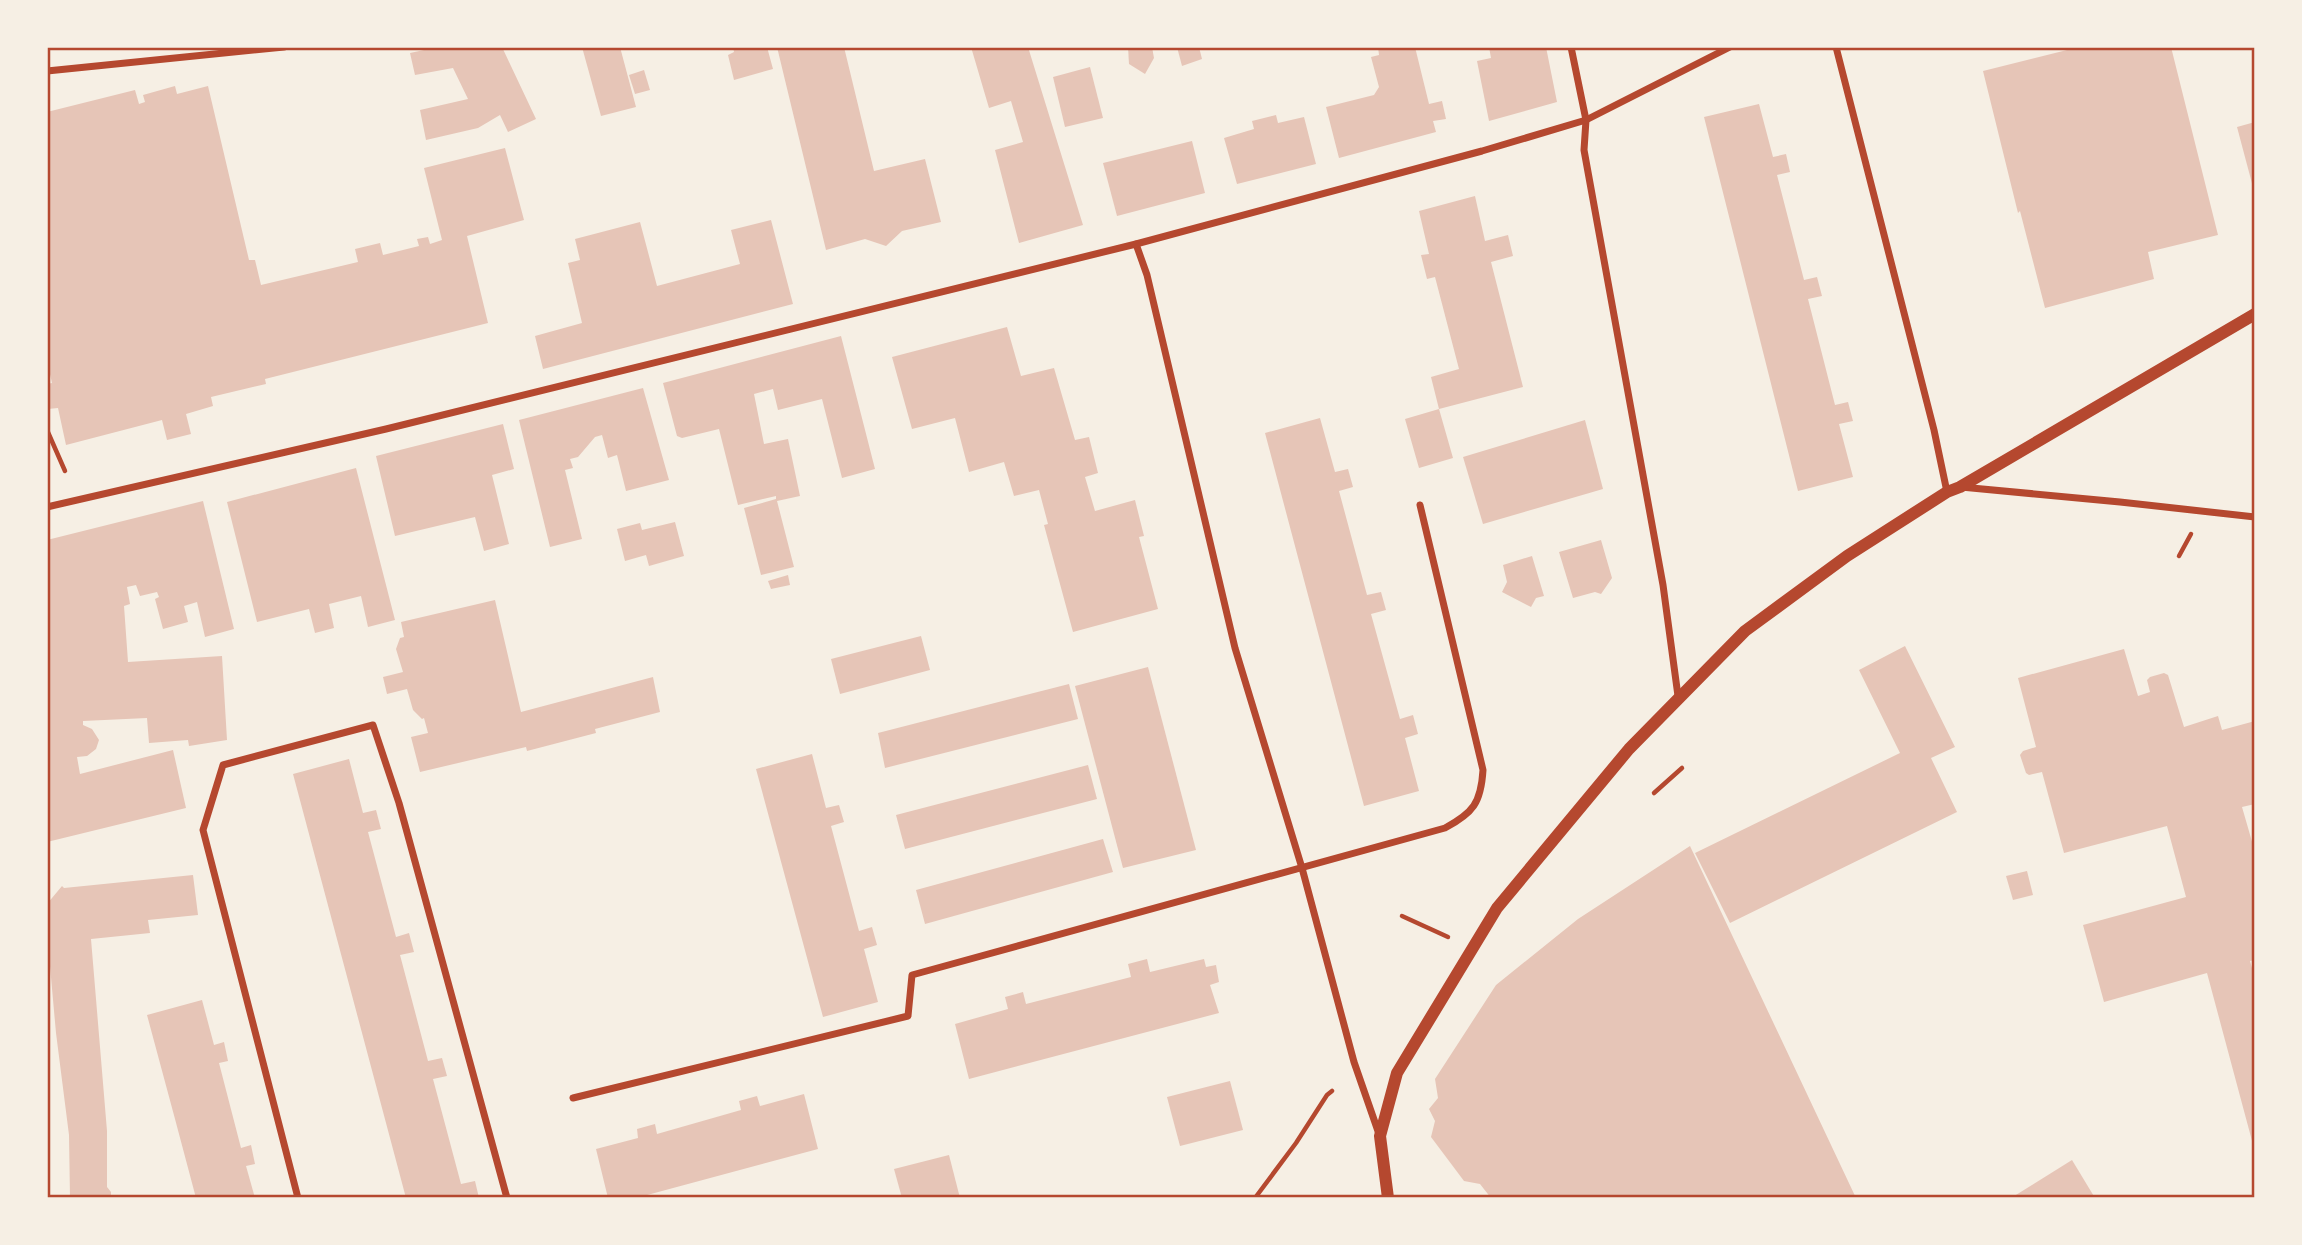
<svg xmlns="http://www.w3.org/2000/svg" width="2302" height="1245" font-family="Ubuntu,sans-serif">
  <rect width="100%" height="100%" fill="#f6efe4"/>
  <g fill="#e6c5b7">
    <path d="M438 47H502L536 119 508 132 500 115 478 128 426 140 420 110 468 99 453 68 415 75 410 53Z"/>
    <path d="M582 47H620L636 107 601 116Z"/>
    <path d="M733 47H767L773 69 734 80 728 55 734 52Z"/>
    <path d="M777 47H844L874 171 925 159 941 222 902 231 886 246 865 239 826 250Z"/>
    <path d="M971 47H1028L1083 225 1019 243 995 150 1023 142 1011 101 989 108Z"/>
    <path d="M1128 47H1152L1154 58 1145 74 1129 64Z"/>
    <path d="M1177 47H1199L1202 59 1182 66Z"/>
    <path d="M1378 47H1415L1429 104 1442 101 1446 119 1433 121 1436 132 1339 158 1326 107 1374 95 1379 87 1371 57 1379 55Z"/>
    <path d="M1489 47H1546L1557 102 1489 121 1477 61 1491 58Z"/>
    <path d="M2079 47H2171L2218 235 2148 252 2154 279 2045 308 2020 211 2018 213 1983 71Z"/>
    <path d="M1090 67 1103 118 1065 127 1053 77Z"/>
    <path d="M644 70 650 90 635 94 629 75Z"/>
    <path d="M175 86 177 94 208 86 249 260H255L261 285 358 262 355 249 380 243 383 255 419 246 417 239 428 237 430 244 442 240 424 168 505 148 524 220 467 236 488 323 265 379 266 384 211 397 213 406 186 414 191 434 167 440 162 420 66 445 58 408 48 409 47 405V384L52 383 47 361V112L135 90 139 104 145 102 143 95Z"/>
    <path d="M1759 104 1773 157 1786 154 1790 172 1777 175 1804 280 1817 277 1822 296 1808 299 1835 405 1848 402 1853 421 1839 424 1853 477 1798 491 1704 117Z"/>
    <path d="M1276 115 1278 123 1304 117 1316 164 1237 184 1224 138 1254 129 1252 121Z"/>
    <path d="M2255 122V191H2254L2237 127Z"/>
    <path d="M1192 141 1205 193 1117 216 1103 163Z"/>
    <path d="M1475 196 1485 241 1508 235 1513 256 1491 262 1523 387 1439 409 1453 458 1419 468 1405 419 1439 409 1431 377 1459 369 1435 277 1427 279 1421 255 1429 254 1419 211Z"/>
    <path d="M771 220 793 304 543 369 535 336 582 323 568 263 580 260 575 239 640 222 657 286 740 264 731 230Z"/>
    <path d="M1007 327 1021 376 1054 368 1075 440 1089 437 1098 473 1085 477 1095 511 1135 500 1144 536 1139 537 1158 609 1073 632 1044 525 1048 524 1039 490 1014 496 1004 462 969 472 955 418 912 429 892 357Z"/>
    <path d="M841 336 875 469 842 478 822 399 778 410 773 389 754 394 764 444 788 439 800 496 777 501 794 567 761 575 744 508 776 499V496L738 505 719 429 682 438 677 436 663 383Z"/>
    <path d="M643 388 669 480 626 491 617 455 608 458 602 435 595 437 578 457 570 459 573 468 565 470 582 539 550 547 519 420Z"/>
    <path d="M1320 418 1335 472 1348 469 1353 487 1339 491 1367 595 1381 592 1386 610 1371 614 1400 719 1413 715 1418 734 1405 738 1419 791 1364 806 1265 433Z"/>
    <path d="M1585 420 1603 489 1483 524 1463 457Z"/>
    <path d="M503 424 514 469 492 475 509 544 484 551 475 517 395 536 376 456Z"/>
    <path d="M356 468 395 620 368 627 361 596 329 604 334 628 315 633 309 609 257 622 227 502Z"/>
    <path d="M203 501 234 629 205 637 197 602 184 606 188 622 163 629 155 599 159 597 157 592 140 596 136 585 127 587 130 604 124 606 128 662 222 656 227 740 189 746 188 740 149 743 147 718 83 721V725L92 729 99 740 96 749 87 756 77 757 80 774 173 750 186 808 47 842V540Z"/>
    <path d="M675 522 684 556 649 566 646 555 625 561 617 529 640 523 642 530Z"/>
    <path d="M1601 540 1612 578 1601 594 1595 592 1573 598 1559 552Z"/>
    <path d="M1532 556 1544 596 1536 598 1531 607 1502 592 1507 582 1503 565Z"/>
    <path d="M788 575 790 585 771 589 768 581Z"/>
    <path d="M495 600 521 712 653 677 660 712 595 729 596 733 527 751 526 747 420 772 411 737 428 733 424 718 422 719 413 710 407 689 387 694 383 677 403 672 396 649 400 638 404 637 401 622Z"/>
    <path d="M921 636 930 670 840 694 831 659Z"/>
    <path d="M1905 646 1955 747 1931 758 1957 812 1730 923 1695 853 1900 753 1859 670Z"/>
    <path d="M2124 649 2138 696 2150 692 2147 680 2150 677 2164 673 2168 675 2184 727 2218 716 2222 730 2255 721V804L2242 807 2255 852V960L2250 961 2255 979V1152L2207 973 2104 1002 2083 925 2186 897 2167 826 2064 853 2042 772 2029 775 2026 773 2020 755 2023 751 2036 747 2018 678Z"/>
    <path d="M1148 667 1196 850 1123 868 1075 686Z"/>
    <path d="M1069 684 1078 719 885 768 878 733Z"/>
    <path d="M812 754 826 808 839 805 844 822 831 826 859 931 872 927 877 945 864 949 878 1002 823 1017 756 769Z"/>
    <path d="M349 759 363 813 376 810 381 829 368 832 396 937 409 933 414 952 400 955 428 1061 442 1058 447 1076 433 1079 461 1184 475 1181 479 1198H406L293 774Z"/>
    <path d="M1088 765 1097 799 905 849 896 815Z"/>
    <path d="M1103 839 1113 872 925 924 916 890Z"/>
    <path d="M1690 846 1856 1198H1491L1480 1184 1464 1181 1431 1137 1435 1121 1429 1109 1438 1098 1435 1079 1496 985 1578 919Z"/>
    <path d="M2027 871 2033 895 2013 900 2006 876Z"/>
    <path d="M193 875 198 915 148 920 150 933 91 939 107 1131V1187L111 1192V1198H70L69 1135 56 1033 47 933V904L62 886 64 888Z"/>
    <path d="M1147 959 1150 972 1204 959 1206 967 1216 965 1219 982 1210 985 1219 1013 969 1079 955 1024 1008 1009 1005 997 1023 992 1026 1004 1131 977 1128 964Z"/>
    <path d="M202 1000 214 1045 224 1042 228 1061 219 1063 241 1148 251 1145 255 1164 246 1166 255 1198H196L175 1119 147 1015Z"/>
    <path d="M1230 1081 1243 1130 1180 1146 1167 1097Z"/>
    <path d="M804 1094 818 1149 636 1198H608L596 1149 638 1138 637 1129 655 1124 657 1134 741 1110 739 1101 757 1096 760 1106Z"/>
    <path d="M949 1155 960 1198H902L894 1169Z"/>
    <path d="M2072 1160 2095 1198H2011Z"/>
  </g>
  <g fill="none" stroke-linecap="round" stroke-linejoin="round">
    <g stroke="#b5482f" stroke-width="4.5">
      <path d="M47 430 65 471"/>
      <path d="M2179 556 2191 534"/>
      <path d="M1654 793 1682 768"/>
      <path d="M1402 916 1448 937"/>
      <path d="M1255 1198 1296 1143 1327 1095 1332 1091"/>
    </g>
    <g stroke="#b5482f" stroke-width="7">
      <path d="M1571 47 1586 120 1584 150 1663 585 1678 696"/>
      <path d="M1836 47 1934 430 1947 492"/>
      <path d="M47 71 284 47"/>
      <path d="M1136 244 1147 275 1235 648 1302 868 1354 1062 1379 1134"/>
      <path d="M1961 487 2120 502 2255 517"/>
      <path d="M47 507 386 429 1136 244 1482 151 1586 120 1730 47"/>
      <path d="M573 1098 908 1016 912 975 1445 828C1473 813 1481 803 1483 770L1420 505"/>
      <path d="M298 1198 203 830 223 765 373 725 399 803 507 1198"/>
    </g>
    <path stroke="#b5482f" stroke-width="12" d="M1388 1198 1380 1136 1397 1073 1497 908 1629 749 1745 631 1847 556 1947 492 1960 487 2255 314"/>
  </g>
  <rect width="2302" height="1245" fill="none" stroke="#f6efe4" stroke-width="98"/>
  <rect x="49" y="49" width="2204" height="1147" fill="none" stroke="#b5482f" stroke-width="2.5"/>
</svg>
